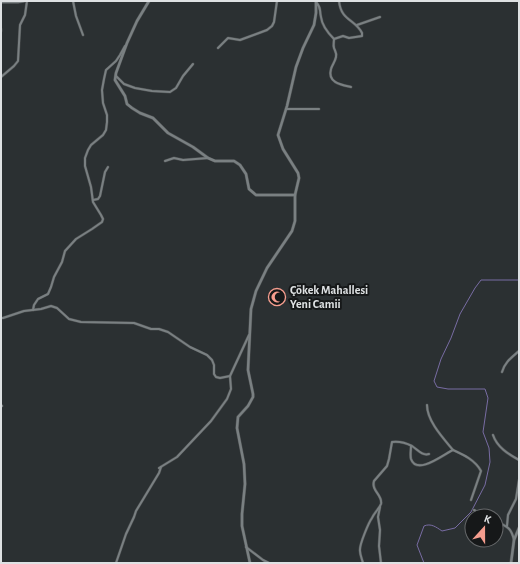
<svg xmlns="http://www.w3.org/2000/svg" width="520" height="564" font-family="'Alegreya Sans',sans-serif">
  <rect width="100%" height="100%" fill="#2b3032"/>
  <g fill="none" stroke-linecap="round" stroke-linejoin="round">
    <path stroke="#786ca3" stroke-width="1" d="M424 563 417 545 424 526C431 523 436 527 442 531L455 528 471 512 485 485 490 462 489 448 483 432 488 398 485 389H448L437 387 434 381 441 359 451 338 460 314 475 288 481 280H519"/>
    <g stroke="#494c4e" stroke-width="3">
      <g id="minor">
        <path d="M73 1 76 16 83 35"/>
        <path d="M316 2C322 9 319 9 321 17 322 26 328 33 334 39L343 36 349 38 362 36V33C355 19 341 21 339 1"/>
        <path d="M357 25 380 17"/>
        <path d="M1 29V31"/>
        <path d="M334 39C334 42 333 45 334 48 335 51 337 53 336 57 335 62 332 65 331 69 327 83 342 85 351 87"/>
        <path d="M218 48 228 38 240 40 267 30 272 26 274 22 277 1"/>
        <path d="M116 76 124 84 135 88 152 91 170 92 176 88 183 76 193 64"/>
        <path d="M1 77 14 66 18 61 20 25 25 15 27 1"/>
        <path d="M286 109H319"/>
        <path d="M165 161 174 158 183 160 208 158"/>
        <path d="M93 200 98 199 100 196 105 172 108 167"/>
        <path d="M33 310 34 305 38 299 48 294 51 287 54 277 62 262 65 251 76 239 92 229 102 222 103 219 101 215 93 202 91 187 85 166V158L88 150 91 145 103 135 106 130 107 122V115L103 103 102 90 104 79 106 70 116 61 120 55 125 46"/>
        <path d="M1 318H3L24 311 41 309 51 306 57 308 69 319 81 322 134 323 151 329H159L168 332 190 347 207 355 212 360 214 365V374L216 377 220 378 230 376"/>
        <path d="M502 372C505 362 511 358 519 351"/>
        <path d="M1 405 2 406"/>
        <path d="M427 405C427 421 443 438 453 450"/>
        <path d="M493 435C497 447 508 454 519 460"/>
        <path d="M411 446C411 449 410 455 411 459 417 476 444 454 453 450 464 455 475 460 481 471L471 500"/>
        <path d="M159 468 177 457 211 421 227 399 231 389 230 376 249 335"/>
        <path d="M380 507 378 517 380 530 379 546 381 563"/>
        <path d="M474 510 485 516"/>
        <path d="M496 521C507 527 511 527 514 540"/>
        <path d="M507 526 508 515 516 499 519 480"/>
        <path d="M246 547 263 560 269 563"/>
        <path d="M116 563 126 534 134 517 136 511 159 473 161 467"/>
        <path d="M363 563C362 559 360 555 360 551 359 545 369 522 372 518 374 513 379 509 381 504 383 495 371 491 374 481L387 466 389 459 392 442C399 441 406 443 412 446 418 450 422 456 429 454"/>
      </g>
    </g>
    <g stroke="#494c4e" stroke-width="3.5">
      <g id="tertiary">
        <path d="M149 1 137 21 127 43 116 73 115 80 125 96 127 104 132 108 140 113 153 118 168 133 193 147 208 158 215 161H234L240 165 246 174 249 189 256 195H295"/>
        <path d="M1 2H18L24 1"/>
        <path d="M250 563 242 526V514L245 484 244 464 237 428 238 417 248 406 253 397V394L248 370 251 309 256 291 267 268 292 231 295 221V195L299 178 298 173 283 149 278 135 287 106 296 67 303 48 314 25 316 13V1"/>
        <path d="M511 563 514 540 519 528"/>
      </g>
    </g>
    <use href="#minor" stroke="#7a8082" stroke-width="2"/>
    <use href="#tertiary" stroke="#7a8082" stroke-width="2.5"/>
  </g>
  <defs>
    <g id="mosque-ring" transform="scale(0.9)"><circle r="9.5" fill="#161819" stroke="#f59d8e" stroke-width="1.5"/><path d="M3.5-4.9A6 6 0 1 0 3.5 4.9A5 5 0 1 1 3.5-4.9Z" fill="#f59d8e"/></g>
  </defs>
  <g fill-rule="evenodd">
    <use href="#mosque-ring" x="277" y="297"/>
  </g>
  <g text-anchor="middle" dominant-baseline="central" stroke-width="4" stroke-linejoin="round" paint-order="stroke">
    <g font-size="12" font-weight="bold" fill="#dee1e3" stroke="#161819" text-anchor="start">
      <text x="290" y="290">Çökek Mahallesi<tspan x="290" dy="14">Yeni Camii</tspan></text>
    </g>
  </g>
  <rect width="520" height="564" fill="none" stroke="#dee1e3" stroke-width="4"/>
  <g transform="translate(484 528) rotate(21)"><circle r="19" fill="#161819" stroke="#66686a"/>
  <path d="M0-3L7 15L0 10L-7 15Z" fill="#f59d8e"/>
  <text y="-6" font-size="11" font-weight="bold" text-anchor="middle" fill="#dee1e3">K</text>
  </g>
</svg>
